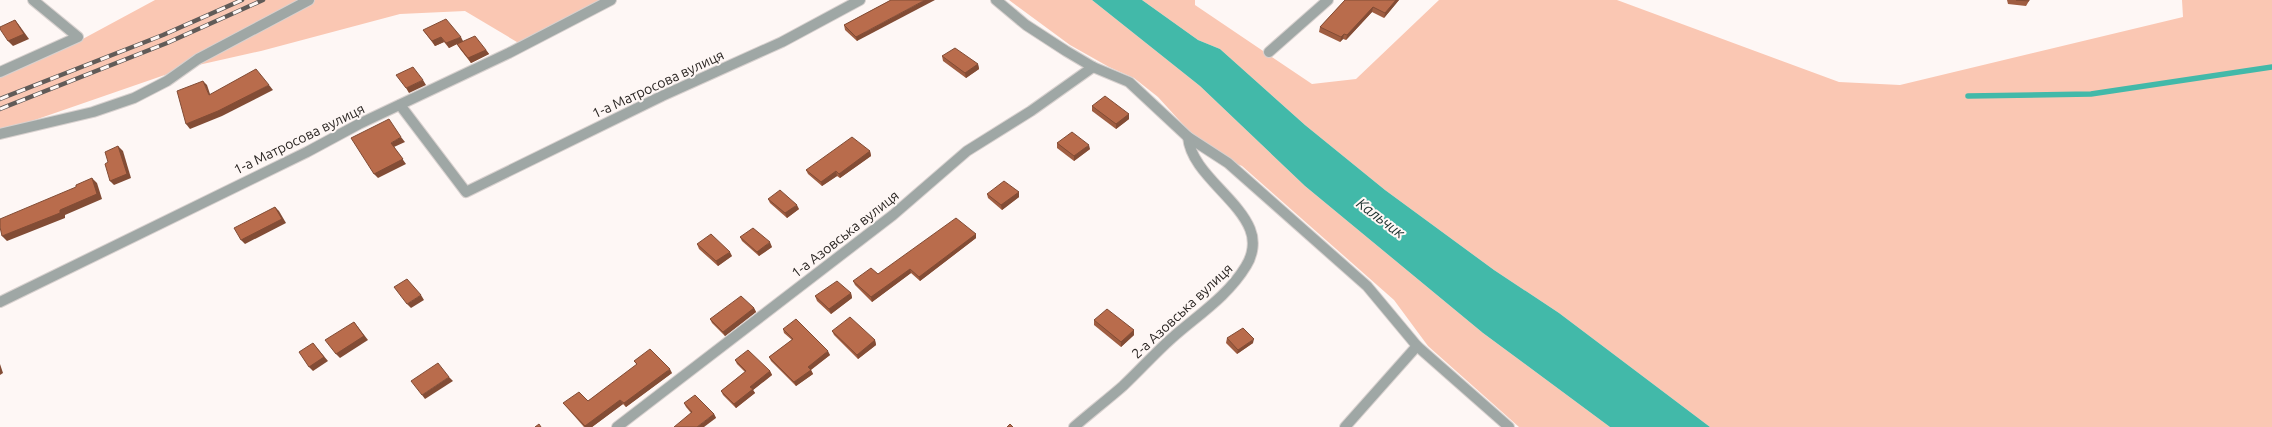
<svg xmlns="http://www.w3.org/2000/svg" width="2272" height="427" font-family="Ubuntu,sans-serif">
  <rect width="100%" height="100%" fill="#fef7f5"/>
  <g fill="#fac7b3">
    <path d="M155 0H608L522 45 465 11 400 14 261 51 185 68 0 132V77L79 41Z"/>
    <path d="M1009 0H1092L1200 86 1305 186 1483 333 1610 427H1519L1428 346 1394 300 1242 166 1208 152 1158 97 1134 78 1109 67 1070 45Z"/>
    <path d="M1142 0H1195V5L1312 84 1356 79 1439 0H1617L1839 82 1900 85 2183 17 2182 0H2272V427H1710L1559 313 1494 270 1385 190 1305 125 1220 49 1198 40Z"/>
  </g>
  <path fill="#42b9a9" d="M1092 0H1142L1198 40 1220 49 1305 125 1385 190 1494 270 1559 313 1710 427H1610L1483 333 1305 186 1200 86Z"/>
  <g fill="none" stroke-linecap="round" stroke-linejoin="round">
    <path stroke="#42b9a9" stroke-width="5.5" d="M1968 96 2091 94 2272 67"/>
    <g stroke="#d8d1cf" stroke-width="12">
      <g id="minor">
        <path d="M996 0 1026 25 1066 51 1093 67 1129 82 1188 137 1228 163 1367 286 1417 346 1509 427"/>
        <path d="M1269 52 1328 0"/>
        <path d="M0 72 78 37 33 0"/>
        <path d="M400 105 466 192 662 96 782 42 860 0"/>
        <path d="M0 134 93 112 134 98 167 81 198 59 309 0"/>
        <path d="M0 302 307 152 359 124 509 53 611 0"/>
        <path d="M617 427 893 215 967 151 1031 111 1093 67"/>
        <path d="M1074 427C1090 413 1107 400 1123 386 1140 370 1155 353 1172 338 1198 315 1228 296 1246 266 1253 255 1255 241 1250 229 1237 197 1191 172 1188 137"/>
        <path d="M1345 427 1417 346"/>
      </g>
    </g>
    <use href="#minor" stroke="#9fa7a5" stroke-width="10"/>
    <g stroke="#615b58" stroke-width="4.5">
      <g id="rail">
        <path d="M0 99 163 35 242 0"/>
        <path d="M0 109 167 43 263 0"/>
      </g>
    </g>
    <use href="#rail" stroke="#fef7f5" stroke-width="3" stroke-dasharray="9" stroke-linecap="butt"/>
  </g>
  <g fill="#9f5d41">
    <path d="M891 0 857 41 845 30 844 25Z"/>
    <path d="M1345 0H1399L1384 18 1372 12 1346 40 1343 39 1340 42 1319 32 1320 27Z"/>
    <path d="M2007 0H2029V1L2026 6 2008 4Z"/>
    <path d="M423 30 463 41 486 50 489 54 471 63 460 49 457 44 449 48 444 42 435 46Z"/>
    <path d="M942 56 978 64 979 69 966 78 943 61Z"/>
    <path d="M1092 106 1129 114V119L1116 129 1092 111Z"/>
    <path d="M1057 143 1090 149 1074 161 1057 148Z"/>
    <path d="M870 151 871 156 840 178 837 176 822 186 808 174 806 170Z"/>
    <path d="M1019 192V197L1002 210 988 198 987 194Z"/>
    <path d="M768 199 799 209 787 218 770 203Z"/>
    <path d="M976 234V238L920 281 911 273 872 302 855 285 853 281 878 274Z"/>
    <path d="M740 237 772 247 759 256 742 241Z"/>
    <path d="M697 244 732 256 718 266 699 249Z"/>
    <path d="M851 293 852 298 831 314 817 301 815 296Z"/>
    <path d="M754 308 756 312 725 336 712 323 710 319Z"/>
    <path d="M1094 320 1134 330V335L1121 347 1094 325Z"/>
    <path d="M783 329 830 355 811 370 813 374 796 386 771 361 769 357 792 340 784 333Z"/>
    <path d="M832 331 875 340 876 345 858 359 834 335Z"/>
    <path d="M1227 338 1253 343 1237 354 1226 343Z"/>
    <path d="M735 360 770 371 772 375 753 390 755 393 736 408 723 395 721 391 745 372 737 364Z"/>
    <path d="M634 361 672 373 626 407 623 404 592 427H584L563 403 588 401 637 365Z"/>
    <path d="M684 403 714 414 716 418 691 413 686 407Z"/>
  </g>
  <g fill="#824c35">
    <path d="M925 0H935L857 41 856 37Z"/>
    <path d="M1396 0H1399L1384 18 1385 13Z"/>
    <path d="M1373 7 1372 12 1346 40 1347 35Z"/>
    <path d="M15 20 19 25 29 39 13 46 8 41Z"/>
    <path d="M1344 34 1343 39 1340 42 1341 37Z"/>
    <path d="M441 37 444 42 435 46 432 41Z"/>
    <path d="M461 37 463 41 449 48 446 43Z"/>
    <path d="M486 50 489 54 471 63 468 58Z"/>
    <path d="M978 64 979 69 966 78 965 73Z"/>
    <path d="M423 80 426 85 409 93 406 88Z"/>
    <path d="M203 81 207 85 212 100 209 95Z"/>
    <path d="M269 85 273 90 222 116 190 129 186 124Z"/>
    <path d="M1129 114V119L1116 129V124Z"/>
    <path d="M401 137 405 142 394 147 406 164 378 178 374 174 391 143Z"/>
    <path d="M1089 145 1090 149 1074 161V156Z"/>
    <path d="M118 146 123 151 131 178 114 185 110 181Z"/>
    <path d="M870 151 871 156 840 178 839 174Z"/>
    <path d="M836 171 837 176 822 186 821 182Z"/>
    <path d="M92 178 97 183 102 199 65 215V218L7 241 2 236 60 210Z"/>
    <path d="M1019 192V197L1002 210 1001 205Z"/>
    <path d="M797 205 799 209 787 218 785 213Z"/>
    <path d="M275 207 279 211 286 223 245 244 241 240Z"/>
    <path d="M976 234V238L920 281 919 277Z"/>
    <path d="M770 242 772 247 759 256 757 252Z"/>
    <path d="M730 252 732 256 718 266 716 261Z"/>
    <path d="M910 269 911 273 872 302 871 297Z"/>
    <path d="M851 293 852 298 831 314 829 309Z"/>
    <path d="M421 295 424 300 411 308 407 304Z"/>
    <path d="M754 308 756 312 725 336 723 332Z"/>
    <path d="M354 322 368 340 340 358 336 354Z"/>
    <path d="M1134 330V335L1121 347V342Z"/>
    <path d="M1254 339 1253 343 1237 354 1238 350Z"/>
    <path d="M875 340 876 345 858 359 857 355Z"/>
    <path d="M313 343 317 348 328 361 313 371 309 367Z"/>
    <path d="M828 351 830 355 809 371 808 367Z"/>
    <path d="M0 364 3 373 0 375Z"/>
    <path d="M670 369 672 373 626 407 624 403Z"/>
    <path d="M811 370 813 374 796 386 794 382Z"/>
    <path d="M770 371 772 375 753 390 755 393 736 408 734 404 750 387Z"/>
    <path d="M449 377 453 381 425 399 422 395Z"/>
    <path d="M620 400 623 404 592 427H585V426Z"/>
    <path d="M714 414 716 418 704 427H697Z"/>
  </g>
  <g fill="#b96c4c" stroke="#824c35">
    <path d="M891 0H925L856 37 844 25Z"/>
    <path d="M1345 0H1396L1385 13 1373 7 1347 35 1344 34 1341 37 1320 27Z"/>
    <path d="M2016 0H2029V1Z"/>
    <path d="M446 19 461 37 446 43 441 37 432 41 423 30Z"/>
    <path d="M15 20 24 34 8 41 0 29V27Z"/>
    <path d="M475 36 486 50 468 58 457 44Z"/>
    <path d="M955 48 978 64 965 73 942 56Z"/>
    <path d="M413 67 423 80 406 88 396 75Z"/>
    <path d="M256 69 269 85 218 111 186 124 177 91 203 81 209 95Z"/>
    <path d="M1105 96 1129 114 1116 124 1092 106Z"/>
    <path d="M389 119 401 137 391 143 403 159 374 174 351 138Z"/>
    <path d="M1072 132 1089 145 1074 156 1057 143Z"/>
    <path d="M852 137 870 151 839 174 836 171 821 182 806 170Z"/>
    <path d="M118 146 127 174 110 181 105 164 108 162 105 152Z"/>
    <path d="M92 178 97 194 60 210V213L2 236 0 227V219L76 187V185Z"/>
    <path d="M1004 181 1019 192 1001 205 987 194Z"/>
    <path d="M780 190 797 205 785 213 768 199Z"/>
    <path d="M275 207 282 219 241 240 234 228Z"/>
    <path d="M956 218 976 234 919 277 910 269 871 297 853 281 871 268 878 274Z"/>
    <path d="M753 228 770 242 757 252 740 237Z"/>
    <path d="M711 234 730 252 716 261 697 244Z"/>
    <path d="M407 279 421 295 407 304 394 287Z"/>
    <path d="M837 281 851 293 829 309 815 296Z"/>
    <path d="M741 296 754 308 723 332 710 319Z"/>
    <path d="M1107 309 1134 330 1121 342 1094 320Z"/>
    <path d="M850 317 875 340 857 355 832 331Z"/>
    <path d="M796 319 828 351 808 367 811 370 794 382 769 357 793 339 783 329Z"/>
    <path d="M354 322 364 336 336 354 325 340Z"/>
    <path d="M1243 328 1254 339 1238 350 1227 338Z"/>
    <path d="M313 343 324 357 309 367 299 352Z"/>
    <path d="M650 349 670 369 624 403 620 400 585 426 563 403 579 392 588 401 637 364 634 361Z"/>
    <path d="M748 350 770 371 750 387 753 389 734 404 721 391 746 371 735 360Z"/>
    <path d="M438 363 449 377 422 395 411 381Z"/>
    <path d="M695 395 714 414 697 427H674L692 412 684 403Z"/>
    <path d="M539 424 541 427H535Z"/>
    <path d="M1010 424 1013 427H1007Z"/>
  </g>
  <g text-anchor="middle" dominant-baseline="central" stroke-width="4" stroke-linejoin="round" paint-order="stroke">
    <g font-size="14" fill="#2b2623" stroke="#fef7f5">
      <text transform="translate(658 84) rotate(-25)">1-а Матросова вулиця</text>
      <text transform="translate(299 139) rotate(-26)">1-а Матросова вулиця</text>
      <text transform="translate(845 234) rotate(-38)">1-а Азовська вулиця</text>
      <text transform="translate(1182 311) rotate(-43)">2-а Азовська вулиця</text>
    </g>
    <g font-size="15" font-style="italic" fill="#192e2b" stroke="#fef7f5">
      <text transform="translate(1381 218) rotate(37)">Кальчик</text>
    </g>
  </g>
</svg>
